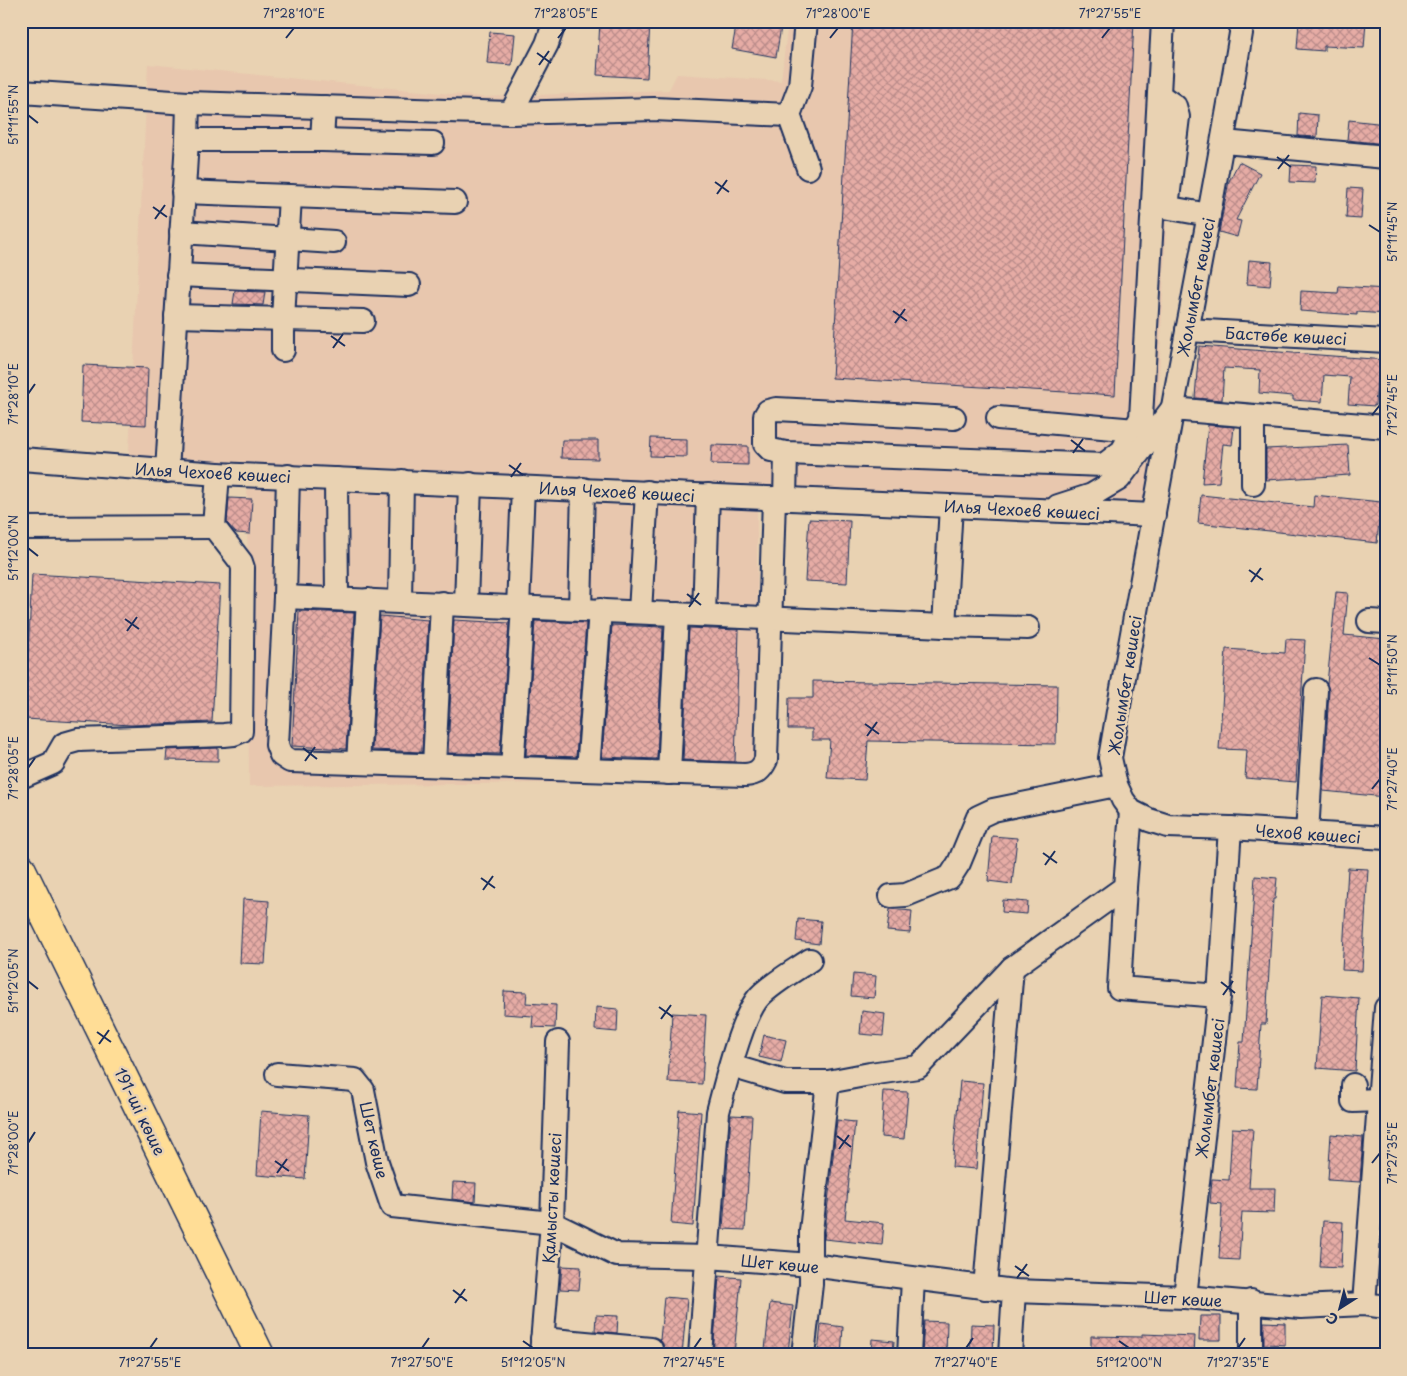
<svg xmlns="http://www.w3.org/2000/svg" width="1407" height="1376" font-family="'Playpen Sans',sans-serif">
  <defs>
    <pattern id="building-cross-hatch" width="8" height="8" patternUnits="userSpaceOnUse" patternTransform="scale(1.25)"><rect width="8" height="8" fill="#e6aca5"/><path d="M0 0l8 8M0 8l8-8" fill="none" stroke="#ba8c8a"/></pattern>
  </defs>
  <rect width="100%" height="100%" fill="#e9d2b2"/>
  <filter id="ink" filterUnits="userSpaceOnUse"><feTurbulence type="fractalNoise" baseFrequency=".02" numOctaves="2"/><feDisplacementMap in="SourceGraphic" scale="10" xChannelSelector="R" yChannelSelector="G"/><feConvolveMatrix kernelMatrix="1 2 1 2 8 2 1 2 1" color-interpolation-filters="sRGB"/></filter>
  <g filter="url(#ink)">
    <g fill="#e8c7ae">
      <path d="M788 21H1176L1152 525 128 472 148 64 482 97 669 90 677 74 781 81Z"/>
      <path d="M247 487 757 509 758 781 249 786Z"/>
    </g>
    <g fill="url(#building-cross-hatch)" stroke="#1b2f5e">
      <path d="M600 21H650L647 78 597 75Z"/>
      <path d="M737 21H782L776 57 732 49Z"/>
      <path d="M853 21H1134L1115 395 832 378Z"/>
      <path d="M1299 21H1366L1364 48 1324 46V51L1297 49Z"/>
      <path d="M490 32 515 34 512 65 487 63Z"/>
      <path d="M1299 113 1318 115 1317 137 1298 136Z"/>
      <path d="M1349 120 1386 124V144L1347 140Z"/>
      <path d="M1239 162 1260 173 1236 220 1241 221 1237 237 1219 232 1229 181Z"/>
      <path d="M1291 165 1316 166 1315 183 1290 182Z"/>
      <path d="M1348 188 1363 189 1361 219 1346 218Z"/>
      <path d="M1249 260 1272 262 1270 286 1247 284Z"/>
      <path d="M1339 286 1386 289V314L1357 312V315L1300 311 1301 291 1338 293Z"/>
      <path d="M235 291 265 292 263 305 233 304Z"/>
      <path d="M1199 346 1386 360V380L1377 379 1375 406 1348 404 1350 377 1324 375 1322 402 1293 400V396L1259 393 1260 370 1224 368 1222 400 1195 398Z"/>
      <path d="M83 365 148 368 146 425 81 422Z"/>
      <path d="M1208 425 1234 427 1232 445 1223 444 1219 482 1202 483Z"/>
      <path d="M651 438 687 439V457L650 456Z"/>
      <path d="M562 440H598V459L561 458Z"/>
      <path d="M712 445 748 446V465L711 464Z"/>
      <path d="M1348 445 1350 475 1266 480V449Z"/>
      <path d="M1201 495 1313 507 1314 495 1381 502 1377 543 1198 523Z"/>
      <path d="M229 498 252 499 250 534 236 533 227 523Z"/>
      <path d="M809 519 850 521 847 583 805 581Z"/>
      <path d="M32 574 220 585 212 722 131 725 25 719Z"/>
      <path d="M1336 592 1348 593 1344 635 1386 639V797L1323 791 1329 691 1327 684Z"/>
      <path d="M299 611 354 613 346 749 292 746Z"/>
      <path d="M380 616 428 620 422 752 372 750Z"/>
      <path d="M454 620 509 623 500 754 448 753Z"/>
      <path d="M535 621 586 623 576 757 526 755Z"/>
      <path d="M612 625 663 627 657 759 602 757Z"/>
      <path d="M689 628 739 630 735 762 683 760Z"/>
      <path d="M1286 639 1305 640 1296 782 1245 778 1247 750 1219 749 1226 649 1285 653Z"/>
      <path d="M813 681 1057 685 1056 744 868 741 865 780 827 778 830 740H812V729H788L789 698H813Z"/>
      <path d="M218 748V761L166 760 167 750Z"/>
      <path d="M992 836 1017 838 1012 884 988 881Z"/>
      <path d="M1348 868 1368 869 1362 971 1342 970Z"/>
      <path d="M1255 876 1277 878 1275 899H1273L1266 1024H1261L1257 1089 1237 1088 1240 1042H1244Z"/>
      <path d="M243 899 269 901 265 964 240 963Z"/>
      <path d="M1003 900 1028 902 1027 914 1002 912Z"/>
      <path d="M890 909 912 911 910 933 887 931Z"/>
      <path d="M798 919 821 921 819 944 796 941Z"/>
      <path d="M853 974 876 976 874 998 851 996Z"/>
      <path d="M504 991 527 992 526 1003 556 1005 555 1028 532 1027 533 1016 503 1014Z"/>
      <path d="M1322 995 1359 998 1355 1071 1317 1068Z"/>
      <path d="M596 1007 618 1009 617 1032 595 1030Z"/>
      <path d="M862 1011 885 1014 883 1036 860 1034Z"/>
      <path d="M672 1013 706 1015 702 1084 668 1082Z"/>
      <path d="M764 1035 786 1040 781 1062 759 1057Z"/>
      <path d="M960 1081 983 1083 976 1169 952 1167Z"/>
      <path d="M884 1091 908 1092 904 1139 881 1137Z"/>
      <path d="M679 1110 701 1112 693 1226 671 1224Z"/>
      <path d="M261 1111 309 1115 305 1179 257 1175Z"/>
      <path d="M731 1115 752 1116 745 1230 723 1229Z"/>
      <path d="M837 1120 855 1122 845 1219 884 1223 882 1245 824 1239Z"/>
      <path d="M1232 1128 1253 1129 1249 1188H1275L1274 1213 1242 1212 1239 1260 1219 1259 1222 1204 1210 1203 1212 1179 1229 1180Z"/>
      <path d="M1331 1134 1363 1137 1360 1182 1328 1180Z"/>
      <path d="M453 1182 476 1183 475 1202 452 1199Z"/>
      <path d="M1323 1221 1343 1222 1341 1268 1320 1267Z"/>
      <path d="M562 1266 581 1267 579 1290 560 1289Z"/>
      <path d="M719 1276 741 1278 734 1355H713Z"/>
      <path d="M664 1297 687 1299 682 1355H662L664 1350 663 1344 660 1340Z"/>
      <path d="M770 1303 793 1306 788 1353 765 1350Z"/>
      <path d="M596 1315 618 1316 617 1333 595 1331Z"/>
      <path d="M1200 1316H1221V1340H1199Z"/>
      <path d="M924 1321 947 1322 946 1355H922Z"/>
      <path d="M1264 1322 1285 1323V1345L1264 1344Z"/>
      <path d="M821 1324 843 1327 841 1355H818Z"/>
      <path d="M971 1324 994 1325 993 1355H970Z"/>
      <path d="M1142 1334 1195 1336 1194 1355H1091V1336L1142 1337Z"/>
      <path d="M872 1339 894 1341 893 1355H871Z"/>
    </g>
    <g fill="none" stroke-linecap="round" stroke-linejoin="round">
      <g stroke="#1b2f5e" stroke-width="26">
        <g id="minor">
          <path d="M1243 21C1223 145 1199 267 1176 390 1153 512 1131 635 1110 758L1116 785 1123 800 1131 811 1149 820 1168 826 1230 828 1386 838"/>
          <path d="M21 92 188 103 511 113 547 44 555 21"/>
          <path d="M1159 95 1175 106 1178 117 1167 207"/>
          <path d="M511 113 654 109 789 115 800 86 806 21"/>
          <path d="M789 115 808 168"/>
          <path d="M187 140H322L324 107"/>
          <path d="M322 140 433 143"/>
          <path d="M1224 142 1386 157"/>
          <path d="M183 192 455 202"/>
          <path d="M1153 205 1209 215"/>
          <path d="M181 232 334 242"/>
          <path d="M178 275 409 285"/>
          <path d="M176 316 363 321"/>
          <path d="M1187 330 1386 341"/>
          <path d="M283 350V319L290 196"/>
          <path d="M954 418 776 409 768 411 765 416V444L771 450 786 453 1104 465 1122 451 1141 418 1163 21"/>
          <path d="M998 418 1147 431"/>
          <path d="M21 459 218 474 1154 515"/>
          <path d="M167 471 187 140 188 103"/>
          <path d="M288 476 285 597 277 745 281 755 290 761 745 775C757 774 761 770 766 760L774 498"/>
          <path d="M336 479 337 598"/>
          <path d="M1253 484V416"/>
          <path d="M785 499 786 453"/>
          <path d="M1058 506 1092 495 1119 479 1172 409 1386 427"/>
          <path d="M21 528 214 527 218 474"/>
          <path d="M285 597 944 626 1028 628"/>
          <path d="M400 601 402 481"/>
          <path d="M466 604 470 484"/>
          <path d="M518 607 523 487"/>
          <path d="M580 610 583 489"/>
          <path d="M640 612 647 492"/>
          <path d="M704 615 708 495"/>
          <path d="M1369 621 1386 622"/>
          <path d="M944 626 951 506"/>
          <path d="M358 763 368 600"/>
          <path d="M434 765 442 603"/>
          <path d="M512 768 523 607"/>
          <path d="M588 770 600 610"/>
          <path d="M669 773 677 614"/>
          <path d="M21 777 53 763 64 744 78 740 224 735 234 734 241 731 243 568 241 562 214 527"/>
          <path d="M1307 833 1316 690"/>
          <path d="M1125 887 1119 988 1219 996"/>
          <path d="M891 896 906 895 950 877 959 863 978 817 993 810 1116 785"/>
          <path d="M731 1066 785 1082H828L870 1074 918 1067 1012 968 1125 887 1131 811"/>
          <path d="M277 1074 355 1080 363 1090 377 1162 392 1206 552 1223 617 1255 708 1257 811 1265 1014 1291 1185 1297 1301 1307 1364 1304 1386 1307"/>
          <path d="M1353 1085V1101L1379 1100"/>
          <path d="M985 1288 1012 968"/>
          <path d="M1185 1297 1219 996 1230 828"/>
          <path d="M1251 1301V1355"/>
          <path d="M1364 1304 1386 1008"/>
          <path d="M542 1339 651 1349"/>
          <path d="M541 1355 552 1223 558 1042"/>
          <path d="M700 1355 718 1112C725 1085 742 1014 760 996 774 982 794 971 810 960"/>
          <path d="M803 1355 811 1284V1231L828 1082"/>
          <path d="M909 1355 913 1279"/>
          <path d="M1010 1355 1014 1291"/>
        </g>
      </g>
      <g stroke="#1b2f5e" stroke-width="31">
        <path id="major" d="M21 868 260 1355"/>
      </g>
      <use href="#minor" stroke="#e9d2b2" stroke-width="22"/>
      <use href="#major" stroke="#ffdd96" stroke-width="28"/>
    </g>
  </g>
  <path fill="none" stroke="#1b2f5e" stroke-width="2" d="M286 38 294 28M558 38 566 28M830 38 838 28M1102 38 1110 28M537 53 551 63M539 65 549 51M28 115 38 123M1277 157 1291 167M1278 169 1289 155M715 182 729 192M717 194 727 180M153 207 167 217M155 219 165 205M1369 225 1380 232M893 311 907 321M895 323 905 309M331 336 345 346M333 348 343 334M28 394 35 384M1372 415 1380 405M1071 440 1085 451M1073 453 1083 439M509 465 523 475M511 477 521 463M28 548 38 556M1249 570 1263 580M1251 582 1261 568M687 594 701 605M689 607 699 593M125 619 139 629M127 631 137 617M1369 658 1380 665M865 724 879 734M867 736 877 722M303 748 317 759M305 761 315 747M28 768 35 758M1372 789 1380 779M1043 853 1057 863M1045 865 1055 851M481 878 495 888M483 890 493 876M28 981 38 989M1221 982 1235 993M1223 995 1233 981M659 1007 673 1017M661 1019 671 1005M97 1032 111 1042M99 1044 109 1030M837 1136 851 1147M28 1143 35 1132M839 1149 849 1135M275 1161 289 1171M1372 1163 1380 1153M277 1173 287 1159M1015 1266 1029 1276M1017 1278 1027 1264M453 1290 467 1301M455 1303 465 1289M523 1341 533 1348M1119 1341 1129 1348M150 1348 157 1338M422 1348 429 1338M694 1348 701 1338M966 1348 973 1338M1238 1348 1245 1338"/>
  <g text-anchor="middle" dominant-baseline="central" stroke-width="5" stroke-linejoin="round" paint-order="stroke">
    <g font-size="16" fill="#1b2f5e" stroke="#e9d2b2">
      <text transform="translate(1195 287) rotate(-79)">Жолымбет көшесі</text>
      <text transform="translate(1286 335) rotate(3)">Бастөбе көшесі</text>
      <text transform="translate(213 472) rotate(3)">Илья Чехоев көшесі</text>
      <text transform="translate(617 491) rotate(3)">Илья Чехоев көшесі</text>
      <text transform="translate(1022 509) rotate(3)">Илья Чехоев көшесі</text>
      <text transform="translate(1124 685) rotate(-81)">Жолымбет көшесі</text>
      <text transform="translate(1308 833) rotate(4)">Чехов көшесі</text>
      <text transform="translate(1209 1088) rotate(-83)">Жолымбет көшесі</text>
      <text transform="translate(141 1111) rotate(64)">191-ші көше</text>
      <text transform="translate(375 1140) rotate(77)">Шет көше</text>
      <text transform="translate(551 1198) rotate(-87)">Қамысты көшесі</text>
      <text transform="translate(780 1263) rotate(5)">Шет көше</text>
      <text transform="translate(1183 1298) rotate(3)">Шет көше</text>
    </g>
  </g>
  <rect width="1407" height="1376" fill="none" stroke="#e9d2b2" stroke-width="55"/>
  <g transform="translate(1340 1308) rotate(216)" stroke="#e9d2b2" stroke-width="4" paint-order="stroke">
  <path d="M0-4L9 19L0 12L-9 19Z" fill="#1b2f5e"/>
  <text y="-8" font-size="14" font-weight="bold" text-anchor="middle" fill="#1b2f5e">С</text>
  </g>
  <rect x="28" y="28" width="1352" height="1320" fill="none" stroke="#1b2f5e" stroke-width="2"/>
  <g font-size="12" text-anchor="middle" fill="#1b2f5e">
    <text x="294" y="18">71°28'10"E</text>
    <text x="566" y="18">71°28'05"E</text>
    <text x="838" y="18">71°28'00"E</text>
    <text x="1110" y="18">71°27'55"E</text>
    <text transform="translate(14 115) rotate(-90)" y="4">51°11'55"N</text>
    <text transform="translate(1393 232) rotate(-90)" y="4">51°11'45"N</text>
    <text transform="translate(14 394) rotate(-90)" y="4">71°28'10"E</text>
    <text transform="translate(1393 405) rotate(-90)" y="4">71°27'45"E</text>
    <text transform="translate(14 548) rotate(-90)" y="4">51°12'00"N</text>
    <text transform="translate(1393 665) rotate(-90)" y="4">51°11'50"N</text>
    <text transform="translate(14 768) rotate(-90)" y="4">71°28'05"E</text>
    <text transform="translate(1393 779) rotate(-90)" y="4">71°27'40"E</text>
    <text transform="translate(14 981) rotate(-90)" y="4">51°12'05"N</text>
    <text transform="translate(14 1143) rotate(-90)" y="4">71°28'00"E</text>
    <text transform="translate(1393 1153) rotate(-90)" y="4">71°27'35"E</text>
    <text x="150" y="1367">71°27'55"E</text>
    <text x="422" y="1367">71°27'50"E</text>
    <text x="533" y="1367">51°12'05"N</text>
    <text x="694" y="1367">71°27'45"E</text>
    <text x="966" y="1367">71°27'40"E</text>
    <text x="1129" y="1367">51°12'00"N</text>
    <text x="1238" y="1367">71°27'35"E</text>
  </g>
</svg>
